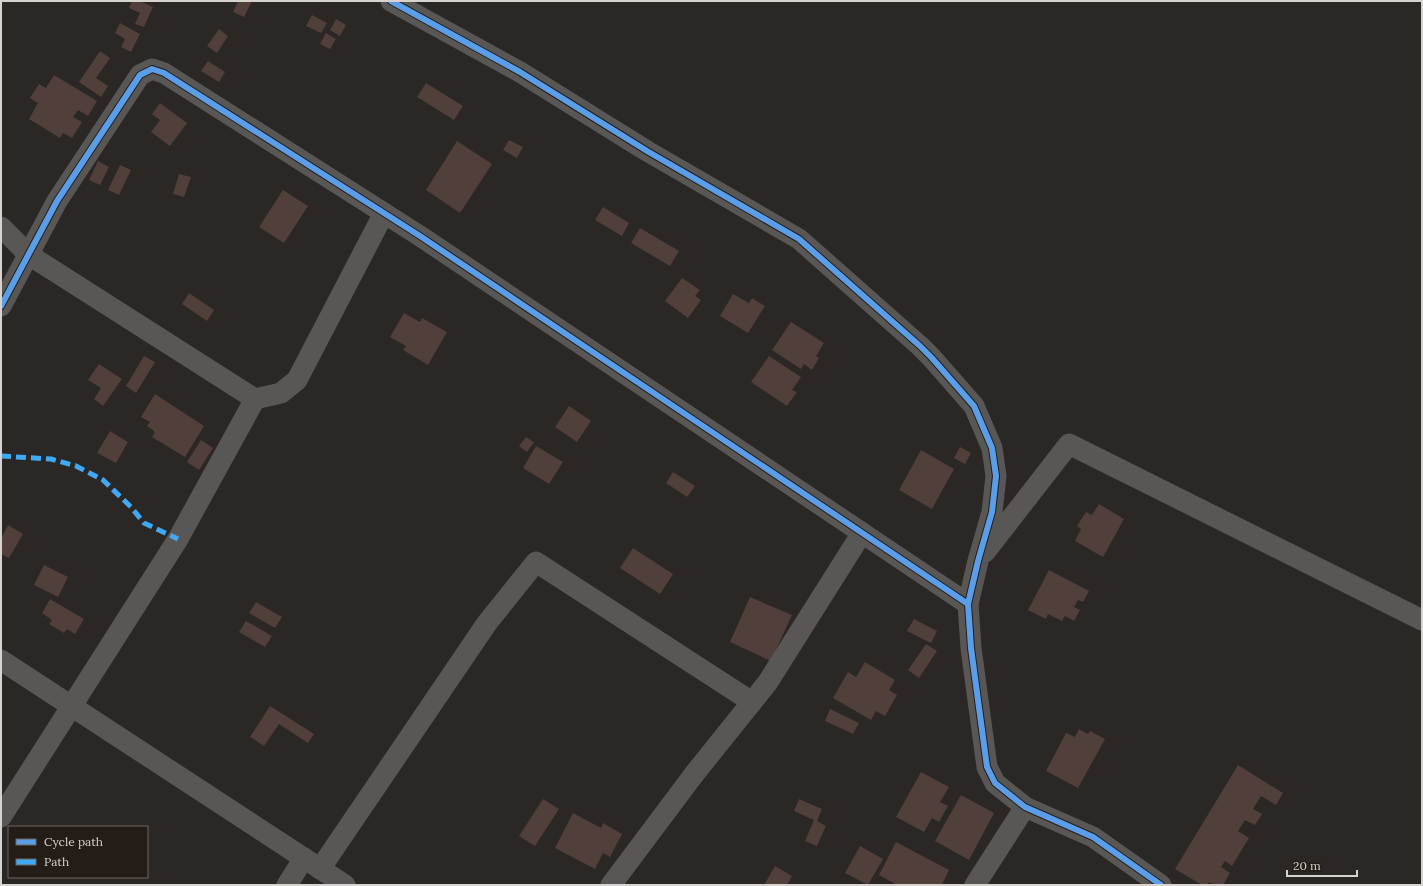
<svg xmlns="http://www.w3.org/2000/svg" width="1423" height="886" font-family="Lora,serif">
  <rect width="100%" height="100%" fill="#2a2724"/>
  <g fill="#503f3b">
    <path d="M132 1H140L153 7 144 27 135 24 140 13 129 8Z"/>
    <path d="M238 1H252L244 17 233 12Z"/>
    <path d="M312 15 327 23 321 33 306 26Z"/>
    <path d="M336 19 346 25 340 36 330 30Z"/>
    <path d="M120 23 140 34 131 52 121 47 125 39 115 33Z"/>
    <path d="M219 29 228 36 217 53 207 46Z"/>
    <path d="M326 33 336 39 330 49 320 44Z"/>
    <path d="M100 51 110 58 96 78 108 86 101 97 79 82Z"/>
    <path d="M208 61 225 72 219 82 201 71Z"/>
    <path d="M54 75 97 101 88 116 78 110 73 117 82 122 72 138 63 133 60 138 29 119 38 103 30 98 39 84 46 88Z"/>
    <path d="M426 83 463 106 454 120 417 97Z"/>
    <path d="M160 103 187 123 170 146 151 132 160 120 152 114Z"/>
    <path d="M509 140 523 147 517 158 503 150Z"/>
    <path d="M457 141 492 164 460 213 426 190Z"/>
    <path d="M98 161 109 167 100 185 89 180Z"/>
    <path d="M120 165 131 170 119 195 108 190Z"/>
    <path d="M179 174 191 177 184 197 173 194Z"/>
    <path d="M283 190 308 206 284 243 259 227Z"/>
    <path d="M603 207 629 223 622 236 595 220Z"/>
    <path d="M640 228 679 251 670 266 631 243Z"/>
    <path d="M682 278 700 290 695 296 701 300 688 318 665 301Z"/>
    <path d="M189 293 214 310 207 321 182 304Z"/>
    <path d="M733 294 749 303 752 298 765 306 748 333 720 316Z"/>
    <path d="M404 313 420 322 422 318 447 332 428 365 403 350 406 346 390 337Z"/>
    <path d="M791 322 824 343 816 356 819 358 812 370 804 364 801 369 772 350Z"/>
    <path d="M144 356 155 362 136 393 126 386Z"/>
    <path d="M769 356 801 377 792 390 797 392 787 406 751 382Z"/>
    <path d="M99 364 122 379 103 406 94 399 101 388 88 380Z"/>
    <path d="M155 394 204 426 185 457 152 437 155 432 147 426 150 422 141 417Z"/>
    <path d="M569 406 591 421 577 442 555 427Z"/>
    <path d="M110 431 128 442 116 463 97 453Z"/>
    <path d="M526 437 534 442 527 452 519 446Z"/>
    <path d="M201 440 213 448 199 470 187 462Z"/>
    <path d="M536 446 563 462 549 484 523 468Z"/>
    <path d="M960 447 971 453 965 464 954 458Z"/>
    <path d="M921 450 954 469 932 509 899 490Z"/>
    <path d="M673 472 695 486 687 497 666 483Z"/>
    <path d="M1099 504 1124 519 1103 557 1075 541 1081 529 1077 526 1086 512 1092 515Z"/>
    <path d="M8 525 23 534 9 558 1 554V539Z"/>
    <path d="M633 548 673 574 660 594 620 568Z"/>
    <path d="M44 565 68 577 58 597 34 585Z"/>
    <path d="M1049 570 1089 591 1083 602 1078 600 1074 607 1080 610 1074 621 1065 616 1062 621 1048 614 1046 619 1028 610Z"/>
    <path d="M750 597 792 615 771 661 730 642Z"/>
    <path d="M50 599 84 619 75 634 67 629 64 633 49 624 52 620 42 613Z"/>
    <path d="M256 602 282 617 275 628 249 613Z"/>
    <path d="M914 619 937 631 931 643 907 631Z"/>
    <path d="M246 621 272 636 265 647 239 632Z"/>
    <path d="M926 644 937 651 919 678 908 670Z"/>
    <path d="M865 662 895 680 889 690 897 695 885 716 876 711 871 720 833 698 848 672 856 677Z"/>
    <path d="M270 706 314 734 308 743 279 724 264 746 250 737Z"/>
    <path d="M830 709 859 723 853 734 825 721Z"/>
    <path d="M1079 729 1088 734 1090 731 1105 739 1078 788 1046 771 1066 733 1075 737Z"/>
    <path d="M1238 765 1283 793 1276 805 1261 796 1253 809 1262 814 1255 825 1245 820 1238 831 1249 838 1232 866 1225 861 1221 867 1230 873 1223 885H1213L1209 882 1208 885H1202L1175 869Z"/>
    <path d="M921 772 949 787 940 802 948 806 939 822 932 818 924 832 896 817Z"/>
    <path d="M961 795 994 813 969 860 935 841Z"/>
    <path d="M543 799 559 809 535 846 519 836Z"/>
    <path d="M799 799 822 809 817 821 826 826 817 846 805 841 814 820 794 811Z"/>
    <path d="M573 813 601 828 603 823 622 834 610 857 603 853 595 869 555 848Z"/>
    <path d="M896 842 949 870 942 885H897L879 875Z"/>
    <path d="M860 846 883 859 868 885 845 873Z"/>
    <path d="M775 866 792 876 787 885H764Z"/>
  </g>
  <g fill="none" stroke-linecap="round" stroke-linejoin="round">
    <g stroke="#585756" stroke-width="21">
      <path d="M391 1 520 72 647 151 799 239 920 346 931 357 974 406 992 448 996 476 992 512 978 561 968 604 971 648 987 767 995 783 1025 807 1093 837 1161 885"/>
      <path d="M1 227 29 255 255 399"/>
      <path d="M1 306 57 201 140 75 152 69 164 73 420 236 968 604"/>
      <path d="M985 552 1069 444 1422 620"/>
      <path d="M1 660 345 885"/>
      <path d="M1 817 178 539 255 399 281 393 297 380 384 213"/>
      <path d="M320 869 487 623 536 562 752 702"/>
      <path d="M287 885 304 858"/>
      <path d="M611 885 695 773 768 682 860 536 861 532"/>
      <path d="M975 885 1025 807"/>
    </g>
    <path stroke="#3fa9f5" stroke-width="5" stroke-dasharray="10 5" stroke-linecap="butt" d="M1 456 51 459 76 466 103 480 131 507 144 523 178 539"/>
    <g stroke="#241d17" stroke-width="8">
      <g id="cycleway">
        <path d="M391 1 520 72 647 151 799 239 920 346 931 357 974 406 992 448 996 476 992 512 978 561 968 604 971 648 987 767 995 783 1025 807 1093 837 1161 885"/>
        <path d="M1 306 57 201 140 75 152 69 164 73 420 236 968 604"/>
      </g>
    </g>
    <use href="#cycleway" stroke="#5a9eea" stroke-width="6"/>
  </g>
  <rect width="1423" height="886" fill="none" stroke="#d7d3ce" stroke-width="4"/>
  <rect x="8" y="826" width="140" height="52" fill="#241d17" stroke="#6c6660"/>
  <rect x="16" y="839" width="20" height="6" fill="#5a9eea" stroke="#6c6660"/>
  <text x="44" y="846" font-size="12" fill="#d7d3ce">Cycle path</text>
  <rect x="16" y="859" width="20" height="6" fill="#3fa9f5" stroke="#6c6660"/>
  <text x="44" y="866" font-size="12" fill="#d7d3ce">Path</text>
  <path d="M1287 870v6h70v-6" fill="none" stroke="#d7d3ce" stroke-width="2"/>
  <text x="1293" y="870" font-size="12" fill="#d7d3ce" stroke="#241d17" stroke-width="3" paint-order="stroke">20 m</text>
</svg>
